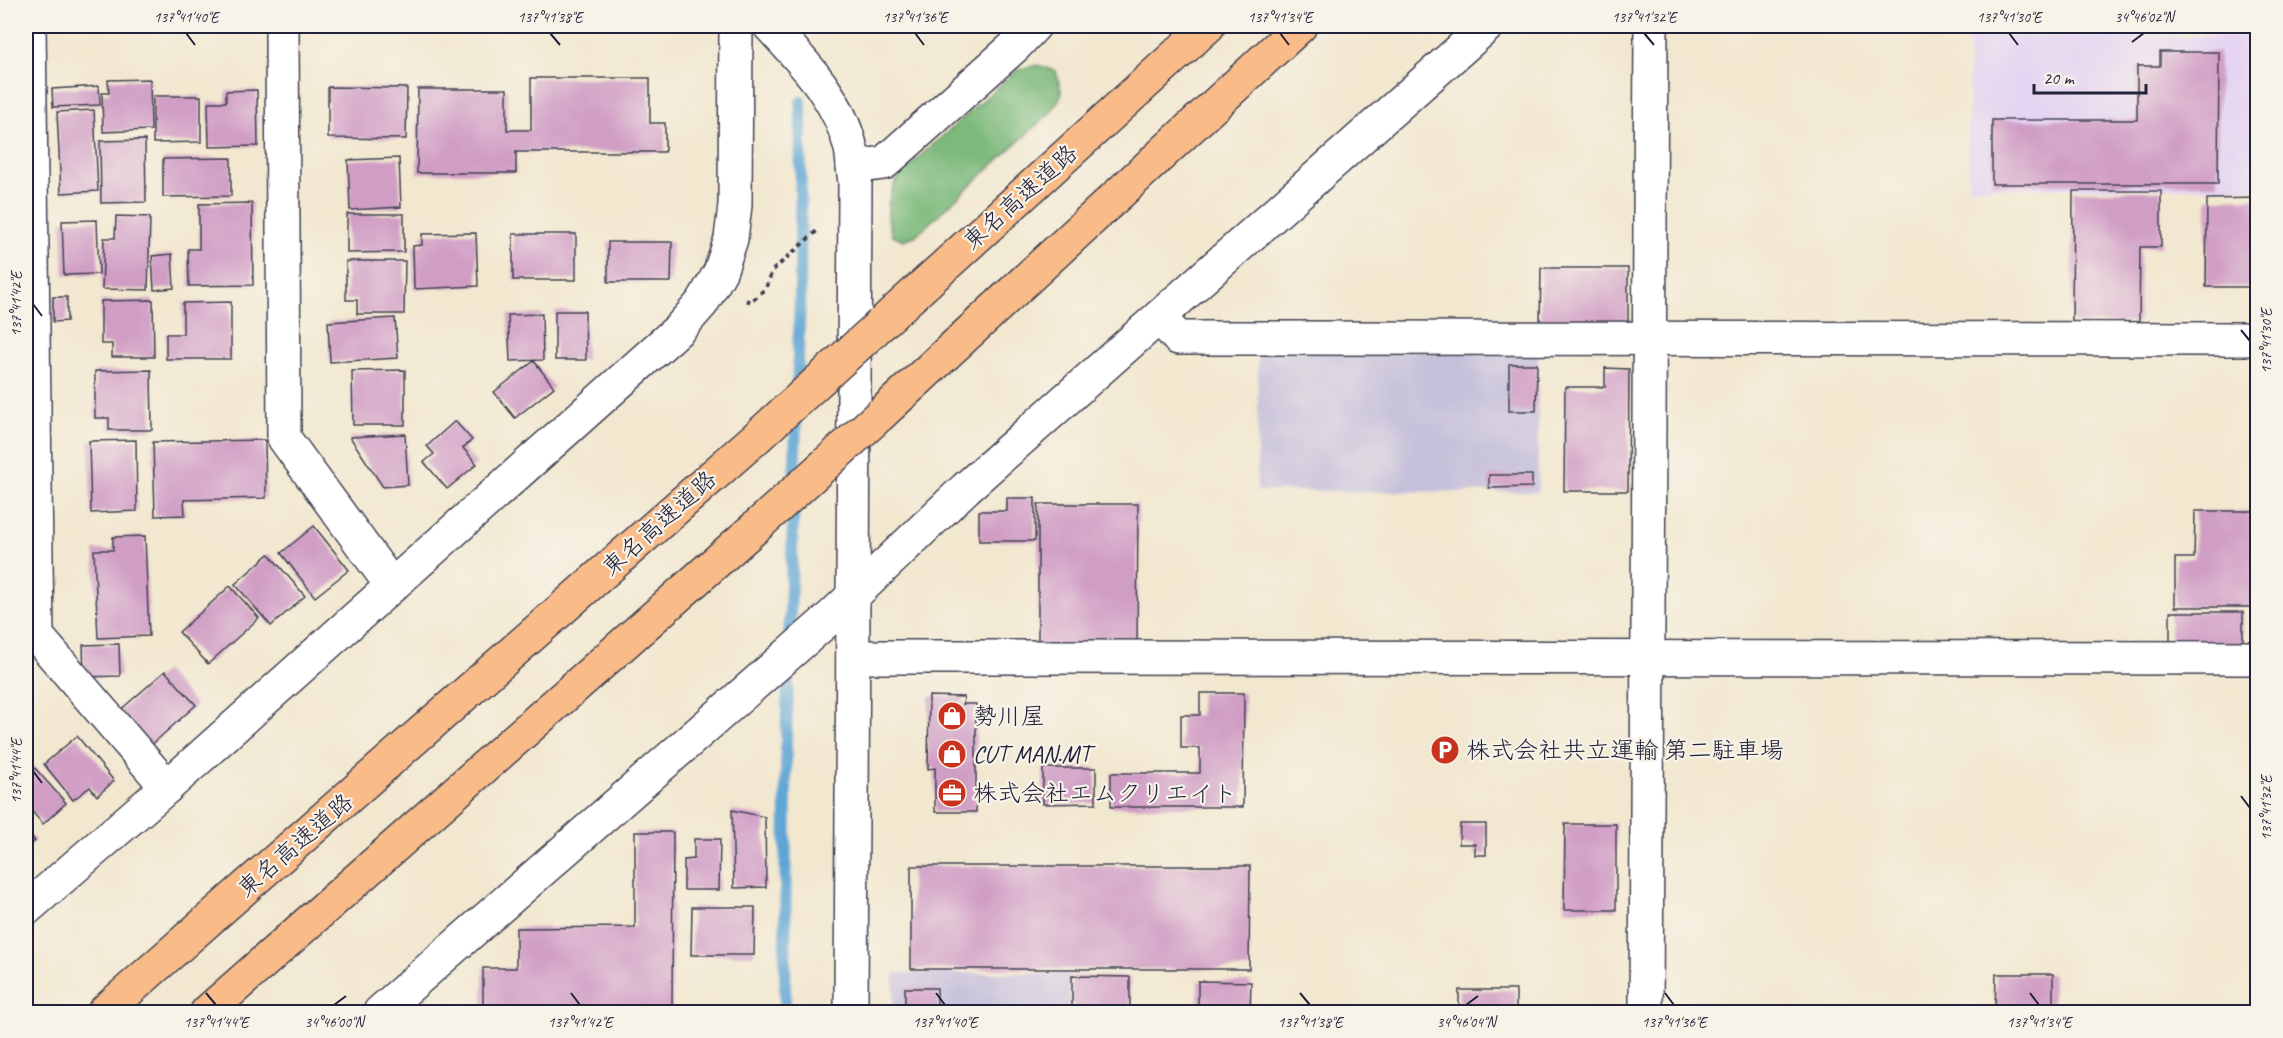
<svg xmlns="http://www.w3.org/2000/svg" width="2283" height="1038" font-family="Caveat,'Klee One',sans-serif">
  <rect width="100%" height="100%" fill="#f7f3e8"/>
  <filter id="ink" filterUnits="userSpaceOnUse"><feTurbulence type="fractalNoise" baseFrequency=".0167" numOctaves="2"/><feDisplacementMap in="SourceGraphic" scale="12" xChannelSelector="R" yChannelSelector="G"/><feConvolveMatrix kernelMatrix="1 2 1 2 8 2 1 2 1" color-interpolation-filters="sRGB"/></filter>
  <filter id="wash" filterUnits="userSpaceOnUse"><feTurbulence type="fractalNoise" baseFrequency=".008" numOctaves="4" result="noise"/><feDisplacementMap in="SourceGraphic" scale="24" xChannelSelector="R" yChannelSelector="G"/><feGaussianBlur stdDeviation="1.35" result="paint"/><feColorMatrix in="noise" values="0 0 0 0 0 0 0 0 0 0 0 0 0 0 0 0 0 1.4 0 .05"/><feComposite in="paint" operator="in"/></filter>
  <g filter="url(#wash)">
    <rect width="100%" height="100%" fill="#f2e7cf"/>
    <path fill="#e4d3f2" d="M1969 36H2257V188H1968Z"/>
    <g fill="#c6c0da">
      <path d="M1258 350 1538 352V492L1257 491Z"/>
      <path d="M894 973H1070L1069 1012H893Z"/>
    </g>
    <path fill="#7bb97a" stroke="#4e6e5a" stroke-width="1.5" d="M1037 65 1056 71 1062 94 1052 111 915 236 903 240 892 235C884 213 888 193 900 174L1017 70Z"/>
    <path fill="#f2e7cf" d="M793 26H810V117L807 120H795L793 117Z"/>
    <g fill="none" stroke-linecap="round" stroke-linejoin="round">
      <path stroke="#5da5d4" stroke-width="12" d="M785 1012 786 744 800 294 801 102"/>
    </g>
    <g id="blocks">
      <g fill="#d09dc5">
        <path d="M2160 52H2219L2218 184H1992V120H2137V66H2160Z"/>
        <path d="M531 78H650V123H665V152H516V173H417L418 89H507V130H531Z"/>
        <path d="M150 79 151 130 103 132 102 93H109L108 80Z"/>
        <path d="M99 86 100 105 53 107 52 89Z"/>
        <path d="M328 87 407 88 406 139 328 138Z"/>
        <path d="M257 90 258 146 209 147 208 102H226V91Z"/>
        <path d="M153 96H201V142L153 143Z"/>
        <path d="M94 110 98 191 61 193 57 112Z"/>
        <path d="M145 140 146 202 101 203 100 141Z"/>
        <path d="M231 158V196L163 197V159Z"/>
        <path d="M399 158 401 207 350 210 348 160Z"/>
        <path d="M2073 191H2161V247H2140L2139 323H2072Z"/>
        <path d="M2258 198V287H2206L2207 199Z"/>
        <path d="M252 203 253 285 189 286 188 249H199V204Z"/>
        <path d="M347 214H404V252L347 253Z"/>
        <path d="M116 216 150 217 148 290 102 289 104 238H115Z"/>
        <path d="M97 220 99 274 64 275 62 221Z"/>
        <path d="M476 233 478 286 414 289 413 246 422 245V234Z"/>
        <rect x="513" y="234" width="63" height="46"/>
        <path d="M608 242H672L671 282H608Z"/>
        <path d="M172 254 174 288 154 290 152 256Z"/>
        <path d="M346 261H405L404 314H357V300H346Z"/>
        <path d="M1541 268H1628V323L1540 322Z"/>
        <path d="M53 297H67V321L53 322Z"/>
        <path d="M153 300 154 357H112V344H101V301Z"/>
        <path d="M231 302V359H166V334H183V303Z"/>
        <path d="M555 311H585L586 360H555Z"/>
        <path d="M542 314 543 360 510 361 508 315Z"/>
        <path d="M395 318 398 358 330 362 328 322Z"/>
        <path d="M534 361 554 387 515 418 494 392Z"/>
        <path d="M1509 364H1537L1536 411H1509Z"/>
        <path d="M1605 368 1629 369 1628 491H1564L1565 387H1605Z"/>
        <path d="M151 370 152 430H109V418H95V371Z"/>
        <path d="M405 370V425H353L352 371Z"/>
        <path d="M455 421 472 440 463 448 477 464 447 489 424 462 434 454 427 446Z"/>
        <path d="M405 434 408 485 383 487 350 437Z"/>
        <path d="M136 440 137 511 91 513 89 441Z"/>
        <path d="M265 440 266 498 184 500 185 515 155 516 153 442Z"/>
        <path d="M1489 475H1532V487L1489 488Z"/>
        <path d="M1007 498H1035V541H979V511H1007Z"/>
        <path d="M1038 504H1138L1137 646H1038Z"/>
        <path d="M2195 511H2258V607H2175V558H2194Z"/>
        <path d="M314 526 349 570 315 597 281 553Z"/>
        <path d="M145 536 149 636 98 638 94 550H113V537Z"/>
        <path d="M269 554 305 596 271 626 235 584Z"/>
        <path d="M230 586 259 618 208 664 179 632Z"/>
        <path d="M2170 612H2243V650L2170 649Z"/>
        <path d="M119 644 120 676 84 677 83 645Z"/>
        <path d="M165 671 196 705 149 747 118 712Z"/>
        <path d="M1200 693H1244L1243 807H1111V773H1200V748H1181V715H1200Z"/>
        <path d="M929 696 964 697 963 704H976V812H935V768L928 769Z"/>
        <path d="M77 736 114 781 97 796 90 787 73 800 44 764Z"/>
        <path d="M26 758 66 803 43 824 26 805Z"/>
        <path d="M1043 768H1096V803L1043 804Z"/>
        <path d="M732 810 765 817 766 887 734 888Z"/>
        <path d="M1460 824H1486V855H1475V844H1459Z"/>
        <path d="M1565 824H1616V910H1564Z"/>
        <path d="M26 829 35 841 26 848Z"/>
        <path d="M635 832H673L672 1012H483V968H516V928L635 927Z"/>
        <path d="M694 839H720L719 890H684V860L694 859Z"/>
        <path d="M911 866H1250L1249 969H911Z"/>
        <path d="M692 907H755L754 955H691Z"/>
        <path d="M1996 974H2053V1012H1995Z"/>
        <path d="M1072 976 1130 977V1012H1072Z"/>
        <path d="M1198 981 1251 982 1250 1012H1198Z"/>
        <rect x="905" y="988" width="32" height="24"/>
        <rect x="1459" y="990" width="57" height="22"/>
      </g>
    </g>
  </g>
  <g filter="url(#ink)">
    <use href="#blocks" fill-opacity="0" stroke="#414051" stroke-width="1.5"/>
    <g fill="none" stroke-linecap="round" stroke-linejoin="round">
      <g stroke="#414051" stroke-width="36">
        <g id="minor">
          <path d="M29 26 37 636 167 787"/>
          <path d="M282 26 284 438 392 586"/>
          <path d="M770 26C804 63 839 98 851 149 853 159 853 171 855 181L851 1012"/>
          <path d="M853 167 884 163 1014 47 1034 26"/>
          <path d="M1159 317 1178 338 2258 339"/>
          <path d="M853 657 2258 658"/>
          <path d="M26 909 167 787 679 329 702 303 720 272 731 239 735 205 736 26"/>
          <path d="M380 1012 832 616 966 488 1487 26"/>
          <path d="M1646 1012 1651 26"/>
        </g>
      </g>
      <g stroke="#414051" stroke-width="36">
        <g id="highway">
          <path d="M881 324 1208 26"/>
          <path d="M881 414 1300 26"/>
          <path d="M104 1012 757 437"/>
          <path d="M207 1012 758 525"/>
        </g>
      </g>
      <path stroke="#414051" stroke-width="4" stroke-dasharray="4.5 4.5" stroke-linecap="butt" d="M746 300 751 302 766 288 772 271 819 229"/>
      <use href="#minor" stroke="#fff" stroke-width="33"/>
      <use href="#highway" stroke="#f9bc89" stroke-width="33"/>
      <g stroke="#414051" stroke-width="36" stroke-linecap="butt">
        <g id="highway-bridge">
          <path d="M757 437 881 324"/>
          <path d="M758 525 881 414"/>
        </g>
      </g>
      <use href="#highway-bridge" stroke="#f9bc89" stroke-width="33"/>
    </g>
  </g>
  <path fill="none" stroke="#22223b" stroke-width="2" d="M186 33 195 45M550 33 560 45M915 33 924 45M1280 33 1289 45M1644 33 1654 45M2009 33 2018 45M2132 42 2144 33M33 304 42 316M2241 330 2250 341M33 771 42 783M2241 796 2250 808M206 993 216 1005M571 993 580 1005M936 993 945 1005M1300 993 1310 1005M1665 993 1674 1005M2030 993 2039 1005M334 1005 346 996M1466 1005 1478 996"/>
  <defs>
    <g id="shop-disc" transform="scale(1.5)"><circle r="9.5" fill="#c8321e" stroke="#f7f3e8"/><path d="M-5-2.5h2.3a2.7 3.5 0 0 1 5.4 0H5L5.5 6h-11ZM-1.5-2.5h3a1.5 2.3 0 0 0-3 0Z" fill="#fff"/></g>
    <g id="parking-disc" transform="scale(1.5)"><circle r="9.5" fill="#c8321e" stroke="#f7f3e8"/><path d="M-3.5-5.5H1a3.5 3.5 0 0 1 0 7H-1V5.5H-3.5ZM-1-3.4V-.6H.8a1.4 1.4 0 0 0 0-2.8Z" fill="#fff"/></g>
    <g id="office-disc" transform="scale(1.5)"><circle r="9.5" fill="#c8321e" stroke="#f7f3e8"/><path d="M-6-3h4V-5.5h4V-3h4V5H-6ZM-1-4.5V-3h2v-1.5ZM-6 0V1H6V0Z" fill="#fff"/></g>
  </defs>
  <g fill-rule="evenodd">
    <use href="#shop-disc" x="952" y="716"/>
    <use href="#parking-disc" x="1445" y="750"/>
    <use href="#shop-disc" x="952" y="754"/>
    <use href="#office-disc" x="952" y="793"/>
  </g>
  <g text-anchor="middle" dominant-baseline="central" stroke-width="4.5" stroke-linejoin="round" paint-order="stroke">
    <g font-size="24" fill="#22223b" stroke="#f7f3e8">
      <text transform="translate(1020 197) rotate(-42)">東名高速道路</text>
      <text transform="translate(659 523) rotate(-42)">東名高速道路</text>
      <text transform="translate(295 845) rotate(-41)">東名高速道路</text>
    </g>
    <g font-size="24" fill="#22223b" stroke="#f7f3e8" text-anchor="start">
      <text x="973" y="716">勢川屋</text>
      <text x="1466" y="750">株式会社共立運輸 第二駐車場</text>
      <text x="973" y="754">CUT MAN.MT</text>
      <text x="973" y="793">株式会社エムクリエイト</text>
    </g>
  </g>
  <rect width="2283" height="1038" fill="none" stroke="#f7f3e8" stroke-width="66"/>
  <path d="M2034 84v9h112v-9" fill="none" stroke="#22223b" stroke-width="3"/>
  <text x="2043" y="84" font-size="18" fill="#22223b" stroke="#f7f3e8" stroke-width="4.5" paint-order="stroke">20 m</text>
  <rect x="33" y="33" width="2217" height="972" fill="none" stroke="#22223b" stroke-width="2"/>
  <g font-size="15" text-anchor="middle" fill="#22223b">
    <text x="186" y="22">137°41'40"E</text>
    <text x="550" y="22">137°41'38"E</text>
    <text x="915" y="22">137°41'36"E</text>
    <text x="1280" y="22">137°41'34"E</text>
    <text x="1644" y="22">137°41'32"E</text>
    <text x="2009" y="22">137°41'30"E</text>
    <text x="2144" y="22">34°46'02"N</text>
    <text transform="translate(16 304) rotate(-90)" y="5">137°41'42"E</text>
    <text transform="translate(2266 341) rotate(-90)" y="5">137°41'30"E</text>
    <text transform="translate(16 771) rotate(-90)" y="5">137°41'44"E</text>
    <text transform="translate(2266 808) rotate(-90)" y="5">137°41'32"E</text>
    <text x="216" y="1027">137°41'44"E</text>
    <text x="334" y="1027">34°46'00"N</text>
    <text x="580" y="1027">137°41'42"E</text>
    <text x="945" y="1027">137°41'40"E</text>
    <text x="1310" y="1027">137°41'38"E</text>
    <text x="1466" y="1027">34°46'04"N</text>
    <text x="1674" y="1027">137°41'36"E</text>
    <text x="2039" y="1027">137°41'34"E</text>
  </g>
</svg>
